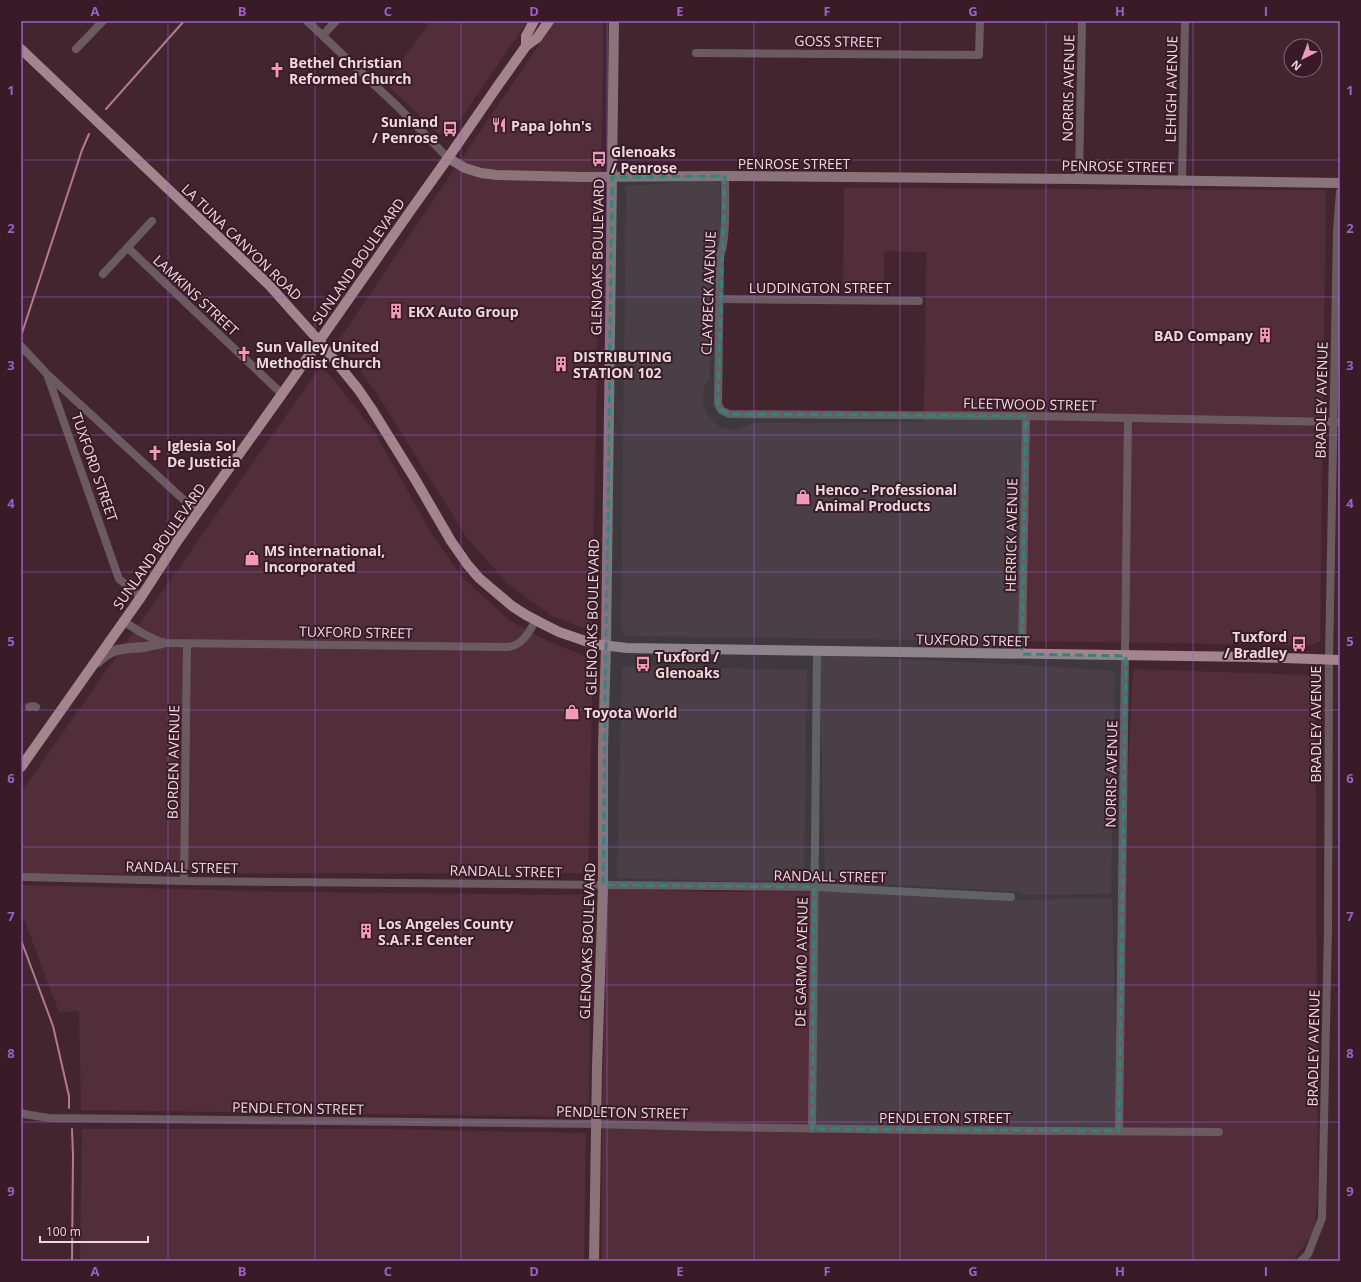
<svg xmlns="http://www.w3.org/2000/svg" width="1361" height="1282" font-family="'Open Sans',sans-serif">
  <rect width="100%" height="100%" fill="#432530"/>
  <g fill="#522d3a">
    <path d="M431 21H528L450 134H439L385 83Z"/>
    <path d="M555 21H604L592 625 583 628 552 616 507 583 467 538 376 392 338 341Z"/>
    <path d="M713 180 720 184V250H713L710 378 705 385 703 393 702 403 706 411 713 422 722 428 737 430 754 423 924 422 926 252 884 251V297L843 295 844 188 1326 190 1320 641 1312 645 626 636 621 629 626 186Z"/>
    <path d="M320 369 328 373 374 431 433 536 463 578 509 620 547 641 593 659 588 873 21 874V792L311 380Z"/>
    <path d="M819 655 1024 665 1115 671 1111 894 1021 895 1020 892 825 881Z"/>
    <path d="M630 666 807 670 804 880 716 881 617 878 622 667Z"/>
    <path d="M1133 669 1309 675 1315 680 1318 1193 1314 1232 1295 1258 1292 1261H602V1126L1120 1133 1122 891Z"/>
    <path d="M21 885 297 892 590 895 589 1117 81 1110 79 1011 59 1012 21 911Z"/>
    <path d="M607 888 713 892 810 891V1126L602 1122Z"/>
    <path d="M818 891 1022 900 1112 898 1118 1130 814 1127Z"/>
    <path d="M82 1129H390L586 1133 584 1261H80Z"/>
  </g>
  <g fill="none" stroke-linecap="round" stroke-linejoin="round">
    <g stroke="#b27a8e" stroke-width="2">
      <path d="M106 109 184 21"/>
      <path d="M22 333 82 150 89 134"/>
      <path d="M21 940 53 1026 69 1096V1108"/>
      <path d="M72 1261 73 1156 72 1129"/>
    </g>
    <g stroke="#6b5b60" stroke-width="8">
      <path d="M307 21 398 107 448 158"/>
      <path d="M323 35 336 21"/>
      <path d="M76 49 103 21"/>
      <path d="M696 53 979 55 980 21"/>
      <path d="M725 176C725 192 727 243 720 255L718 404 721 410 729 414 1026 416 1340 422"/>
      <path d="M1079 179 1082 21"/>
      <path d="M1182 182 1185 21"/>
      <path d="M128 248 282 394"/>
      <path d="M103 274 152 221"/>
      <path d="M720 299 919 301"/>
      <path d="M21 346 47 374 119 579 141 597"/>
      <path d="M48 375 198 513"/>
      <path d="M123 621 142 633 163 643 508 647C523 645 529 632 536 620"/>
      <path d="M1022 654 1026 416"/>
      <path d="M29 707 34 706 36 707"/>
      <path d="M24 877 184 881 815 887 1011 897"/>
      <path d="M184 881 187 644"/>
      <path d="M21 1112 24 1114 49 1118 596 1124 704 1127 920 1130 1219 1132"/>
      <path d="M812 1129 817 652"/>
      <path d="M1119 1131 1128 418"/>
      <path d="M1301 1261 1308 1254 1322 1218 1328 929 1329 660 1337 231 1340 192"/>
    </g>
    <path stroke="#6b5b60" stroke-width="10" d="M98 662C112 647 125 649 144 647 150 646 157 644 163 643"/>
    <g stroke="#8b737a" stroke-width="10">
      <path d="M448 158 465 168 481 173 497 175 583 177 725 176 1079 179 1340 183"/>
      <path d="M594 1261 597 1067 603 885V747L606 646 614 21"/>
    </g>
    <g stroke="#a4858e" stroke-width="10">
      <path d="M526 46V36L534 21"/>
      <path d="M21 49 269 285 319 341 358 389 371 408 415 479 451 541 467 564 479 578 512 606 526 615 545 625 559 632 594 644 627 648 1252 657 1340 660"/>
      <path d="M21 767 141 597 178 540 282 394 411 210 448 158 499 84 526 46 537 38 549 21"/>
    </g>
  </g>
  <path fill="#30857f" fill-opacity="0.2" stroke="#30857f" stroke-width="3" stroke-dasharray="8 5" stroke-linejoin="round" d="M725 176 718 404 721 410 729 414 1026 416 1022 654 1126 656 1119 1131 812 1129 814 887 603 885 612 177Z"/>
  <path fill="none" stroke="#9d60c8" stroke-width="1" stroke-opacity="0.55" d="M168 21V1261M315 21V1261M461 21V1261M607 21V1261M754 21V1261M900 21V1261M1046 21V1261M1193 21V1261M21 160H1340M21 297H1340M21 435H1340M21 572H1340M21 710H1340M21 847H1340M21 985H1340M21 1122H1340"/>
  <defs>
    <g id="church-bare" transform="scale(1.2)"><path d="M-1.2-6h2.4v3.5h3.3v2.4h-3.3V6h-2.4V-.1h-3.3v-2.4h3.3Z" fill="#f09ab7" stroke="#381b26" stroke-width="2.5" paint-order="stroke"/></g>
    <g id="restaurant-bare" transform="scale(1.2)"><path d="M-5-6h1v4h1v-4h1v4h1v-4h1v5L-1.5 .5V6h-2V.5L-5-1ZM5-6V6H3V1.5H1.5Q1.5-4 5-6Z" fill="#f09ab7" stroke="#381b26" stroke-width="2.5" paint-order="stroke"/></g>
    <g id="bus-bare" transform="scale(1.2)"><path d="M-5-6H5V4H4V6H2V4H-2V6H-4V4H-5ZM-3.5-4V0h7V-4ZM-3.5 1.2v1.5H-2V1.2ZM2 1.2v1.5H3.5V1.2Z" fill="#f09ab7" stroke="#381b26" stroke-width="2.5" paint-order="stroke"/></g>
    <g id="building-bare" transform="scale(1.2)"><path d="M-4-6H4V6H1V3H-1V6H-4ZM-2.5-4.3h1.7v1.8h-1.7ZM.8-4.3h1.7v1.8H.8ZM-2.5-1h1.7V.8h-1.7ZM.8-1h1.7V.8H.8Z" fill="#f09ab7" stroke="#381b26" stroke-width="2.5" paint-order="stroke"/></g>
    <g id="shop-bare" transform="scale(1.2)"><path d="M-5-2.5h2.3a2.7 3.5 0 0 1 5.4 0H5L5.5 6h-11ZM-1.5-2.5h3a1.5 2.3 0 0 0-3 0Z" fill="#f09ab7" stroke="#381b26" stroke-width="2.5" paint-order="stroke"/></g>
  </defs>
  <g fill-rule="evenodd">
    <use href="#church-bare" x="277" y="70"/>
    <use href="#restaurant-bare" x="499" y="125"/>
    <use href="#bus-bare" x="450" y="129"/>
    <use href="#bus-bare" x="599" y="159"/>
    <use href="#building-bare" x="396" y="311"/>
    <use href="#building-bare" x="1265" y="335"/>
    <use href="#church-bare" x="244" y="354"/>
    <use href="#building-bare" x="561" y="364"/>
    <use href="#church-bare" x="155" y="453"/>
    <use href="#shop-bare" x="803" y="497"/>
    <use href="#shop-bare" x="252" y="558"/>
    <use href="#bus-bare" x="1299" y="644"/>
    <use href="#bus-bare" x="643" y="664"/>
    <use href="#shop-bare" x="572" y="712"/>
    <use href="#building-bare" x="366" y="931"/>
  </g>
  <g text-anchor="middle" dominant-baseline="central" stroke-width="4" stroke-linejoin="round" paint-order="stroke">
    <g font-size="14" fill="#edd8de" stroke="#381b26">
      <text transform="translate(838 41) rotate(1)">GOSS STREET</text>
      <text transform="translate(1068 88) rotate(-89)">NORRIS AVENUE</text>
      <text transform="translate(1171 89) rotate(-89)">LEHIGH AVENUE</text>
      <text x="794" y="163">PENROSE STREET</text>
      <text transform="translate(1118 166) rotate(1)">PENROSE STREET</text>
      <text transform="translate(242 242) rotate(44)">LA TUNA CANYON ROAD</text>
      <text transform="translate(597 257) rotate(-89)">GLENOAKS BOULEVARD</text>
      <text transform="translate(358 261) rotate(-55)">SUNLAND BOULEVARD</text>
      <text x="820" y="287">LUDDINGTON STREET</text>
      <text transform="translate(708 293) rotate(-88)">CLAYBECK AVENUE</text>
      <text transform="translate(196 295) rotate(43)">LAMKINS STREET</text>
      <text transform="translate(1321 400) rotate(-89)">BRADLEY AVENUE</text>
      <text transform="translate(1030 404) rotate(1)">FLEETWOOD STREET</text>
      <text transform="translate(95 467) rotate(71)">TUXFORD STREET</text>
      <text transform="translate(1011 535) rotate(-89)">HERRICK AVENUE</text>
      <text transform="translate(159 546) rotate(-55)">SUNLAND BOULEVARD</text>
      <text transform="translate(592 617) rotate(-89)">GLENOAKS BOULEVARD</text>
      <text transform="translate(356 632) rotate(1)">TUXFORD STREET</text>
      <text transform="translate(973 640) rotate(1)">TUXFORD STREET</text>
      <text transform="translate(1315 724) rotate(-90)">BRADLEY AVENUE</text>
      <text transform="translate(173 762) rotate(-89)">BORDEN AVENUE</text>
      <text transform="translate(1111 774) rotate(-89)">NORRIS AVENUE</text>
      <text transform="translate(182 867) rotate(1)">RANDALL STREET</text>
      <text transform="translate(506 871) rotate(1)">RANDALL STREET</text>
      <text transform="translate(830 876) rotate(1)">RANDALL STREET</text>
      <text transform="translate(587 941) rotate(-88)">GLENOAKS BOULEVARD</text>
      <text transform="translate(801 962) rotate(-89)">DE GARMO AVENUE</text>
      <text transform="translate(1313 1048) rotate(-89)">BRADLEY AVENUE</text>
      <text transform="translate(298 1108) rotate(1)">PENDLETON STREET</text>
      <text transform="translate(622 1112) rotate(1)">PENDLETON STREET</text>
      <text x="945" y="1117">PENDLETON STREET</text>
    </g>
    <g font-size="14" font-weight="bold" fill="#edd8de" stroke="#381b26" text-anchor="start">
      <text x="289" y="62">Bethel Christian<tspan x="289" dy="16">Reformed Church</tspan></text>
      <text x="438" y="121" text-anchor="end">Sunland<tspan x="438" dy="16">/ Penrose</tspan></text>
      <text x="511" y="125">Papa John's</text>
      <text x="611" y="151">Glenoaks<tspan x="611" dy="16">/ Penrose</tspan></text>
      <text x="408" y="311">EKX Auto Group</text>
      <text x="1253" y="335" text-anchor="end">BAD Company</text>
      <text x="256" y="346">Sun Valley United<tspan x="256" dy="16">Methodist Church</tspan></text>
      <text x="573" y="356">DISTRIBUTING<tspan x="573" dy="16">STATION 102</tspan></text>
      <text x="167" y="445">Iglesia Sol<tspan x="167" dy="16">De Justicia</tspan></text>
      <text x="815" y="489">Henco - Professional<tspan x="815" dy="16">Animal Products</tspan></text>
      <text x="264" y="550">MS international,<tspan x="264" dy="16">Incorporated</tspan></text>
      <text x="1287" y="636" text-anchor="end">Tuxford<tspan x="1287" dy="16">/ Bradley</tspan></text>
      <text x="655" y="656">Tuxford /<tspan x="655" dy="16">Glenoaks</tspan></text>
      <text x="584" y="712">Toyota World</text>
      <text x="378" y="923">Los Angeles County<tspan x="378" dy="16">S.A.F.E Center</tspan></text>
    </g>
  </g>
  <rect width="1361" height="1282" fill="none" stroke="#381b26" stroke-width="44"/>
  <g transform="translate(1303 58) rotate(222)"><circle r="19" fill="#381b26" stroke="#806770"/>
  <path d="M0-3L7 15L0 10L-7 15Z" fill="#f09ab7"/>
  <text y="-6" font-size="11" font-weight="bold" text-anchor="middle" fill="#edd8de">N</text>
  </g>
  <path d="M40 1236v6h108v-6" fill="none" stroke="#edd8de" stroke-width="2"/>
  <text x="46" y="1236" font-size="12" fill="#edd8de" stroke="#381b26" stroke-width="3" paint-order="stroke">100 m</text>
  <rect x="22" y="22" width="1317" height="1238" fill="none" stroke="#9d60c8" stroke-width="1.5"/>
  <g font-size="13" text-anchor="middle" font-weight="bold" fill="#9d60c8">
    <text x="95" y="16">A</text>
    <text x="242" y="16">B</text>
    <text x="388" y="16">C</text>
    <text x="534" y="16">D</text>
    <text x="680" y="16">E</text>
    <text x="827" y="16">F</text>
    <text x="973" y="16">G</text>
    <text x="1120" y="16">H</text>
    <text x="1266" y="16">I</text>
    <text x="11" y="95">1</text>
    <text x="1350" y="95">1</text>
    <text x="11" y="233">2</text>
    <text x="1350" y="233">2</text>
    <text x="11" y="370">3</text>
    <text x="1350" y="370">3</text>
    <text x="11" y="508">4</text>
    <text x="1350" y="508">4</text>
    <text x="11" y="646">5</text>
    <text x="1350" y="646">5</text>
    <text x="11" y="783">6</text>
    <text x="1350" y="783">6</text>
    <text x="11" y="921">7</text>
    <text x="1350" y="921">7</text>
    <text x="11" y="1058">8</text>
    <text x="1350" y="1058">8</text>
    <text x="11" y="1196">9</text>
    <text x="1350" y="1196">9</text>
    <text x="95" y="1276">A</text>
    <text x="242" y="1276">B</text>
    <text x="388" y="1276">C</text>
    <text x="534" y="1276">D</text>
    <text x="680" y="1276">E</text>
    <text x="827" y="1276">F</text>
    <text x="973" y="1276">G</text>
    <text x="1120" y="1276">H</text>
    <text x="1266" y="1276">I</text>
  </g>
</svg>
